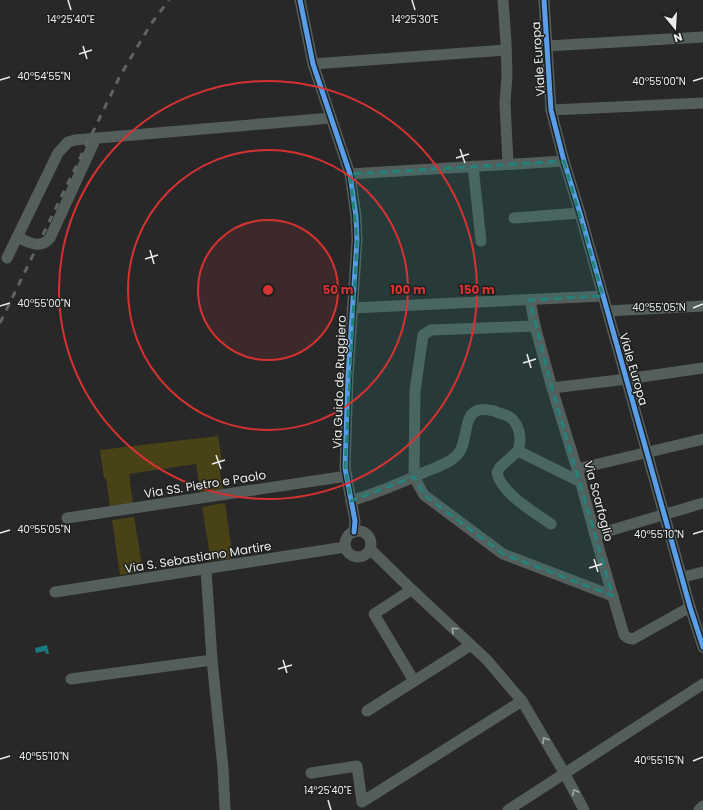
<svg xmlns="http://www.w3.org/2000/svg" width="703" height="810" font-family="Poppins,sans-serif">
  <rect width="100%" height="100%" fill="#282828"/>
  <g fill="#494217">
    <path d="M218 436 222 461H218L223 489 200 493 196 464 129 474 133 503 110 506 106 478H104L100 450Z"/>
    <path d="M225 503 233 558 211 561 202 507Z"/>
    <path d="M134 517 143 571 120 575 112 520Z"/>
  </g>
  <path fill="#197980" d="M47 645 49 654H46L45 651 36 653 35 648Z"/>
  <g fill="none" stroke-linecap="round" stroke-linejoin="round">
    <g stroke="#545f5d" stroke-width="11">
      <path d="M300 0 313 64 350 174 356 216 357 240 348 377 345 468 355 521 354 532"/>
      <path d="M503 0 506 43 507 75 505 103 508 164"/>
      <path d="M544 0 551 110 564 161 580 213 690 607 703 647"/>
      <path d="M547 46 703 37"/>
      <path d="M313 64 506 50"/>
      <path d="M551 110 703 103"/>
      <path d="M473 166 481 241"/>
      <path d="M350 174 564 161"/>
      <path d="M514 218 580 213"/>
      <path d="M17 237C29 242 40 250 50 238L96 138"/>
      <path d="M7 258 58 153 68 142 75 140 331 118"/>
      <path d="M530 300 535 326 552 388 577 469 595 535 624 635 628 638 633 639 690 607"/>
      <path d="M352 308 603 296"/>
      <path d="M608 311 703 306"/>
      <path d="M535 326 431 330 423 335 415 391 414 477 424 495 503 554 613 596"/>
      <path d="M552 388 627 379 703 368"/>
      <path d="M518 451 500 467 497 473C502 494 534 512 551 524"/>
      <path d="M577 469 703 439"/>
      <path d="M351 501C376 493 401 483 425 472 435 468 447 464 455 457 469 446 462 418 476 411 482 408 488 410 494 411 498 413 504 414 508 416 520 423 522 439 518 451L581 482"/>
      <path d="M67 518 347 476"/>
      <circle cx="358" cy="544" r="13"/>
      <path d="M595 535 703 503"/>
      <path d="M370 549 410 588 487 660 522 701 565 774 584 810"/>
      <path d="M206 569 212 660 223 768 225 810"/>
      <path d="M683 577 703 572"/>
      <path d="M411 590 374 614 414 681"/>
      <path d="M55 592 345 547"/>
      <path d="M71 679 212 660"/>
      <path d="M367 711 471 645"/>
      <path d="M311 773 357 766 362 802 522 701"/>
      <path d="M508 810 703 684"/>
      <path d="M699 810 703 806"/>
    </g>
    <path stroke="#5e6463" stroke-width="3" stroke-dasharray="7 7" stroke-linecap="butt" d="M0 323 120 76 151 24 169 0"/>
    <g stroke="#1d201e" stroke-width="8">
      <g id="cycleway">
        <path d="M300 0 313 64 350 174 356 216 357 240 348 377 345 468 355 521 354 532"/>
        <path d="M544 0 551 110 564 161 580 213 690 607 703 647"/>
      </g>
    </g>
    <use href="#cycleway" stroke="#5a9eea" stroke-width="5"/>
  </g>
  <defs><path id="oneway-chevron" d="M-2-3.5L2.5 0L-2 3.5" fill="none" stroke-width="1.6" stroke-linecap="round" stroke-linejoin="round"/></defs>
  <g stroke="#a0a6a4">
    <use href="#oneway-chevron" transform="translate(454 630) rotate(-137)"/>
    <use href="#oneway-chevron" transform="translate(545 740) rotate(-121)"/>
    <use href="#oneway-chevron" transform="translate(575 792) rotate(-117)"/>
  </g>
  <path fill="#25827b" fill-opacity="0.2" stroke="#25827b" stroke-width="3" stroke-dasharray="8 5" stroke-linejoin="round" d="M564 161 603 296 530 300 552 388 613 596 503 554 424 495 414 477 351 501 345 468 357 240 350 174Z"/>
  <path fill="none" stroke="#ebedec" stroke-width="1.5" d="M68 0 71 10M412 0 415 10M83 46 87 59M79 54 92 50M0 80 10 77M693 81 703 78M460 149 465 163M456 158 469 154M150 250 154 264M145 259 158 255M0 306 10 303M693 308 703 304M527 354 531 368M523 363 536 359M216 455 221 469M212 464 225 460M0 533 10 530M693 534 703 531M594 559 598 572M589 568 602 564M283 660 287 673M278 669 292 665M0 759 10 756M693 761 703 757M328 800 331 810"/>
  <circle cx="268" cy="290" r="70" fill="#d73232" fill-opacity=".12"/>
  <g fill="none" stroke="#d73232" stroke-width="2">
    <circle cx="268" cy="290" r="70"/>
    <circle cx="268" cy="290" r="140"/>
    <circle cx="268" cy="290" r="209"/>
  </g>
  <g text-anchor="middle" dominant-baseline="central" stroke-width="3" stroke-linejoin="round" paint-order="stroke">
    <g font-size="12" fill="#ebedec" stroke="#1d201e">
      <text transform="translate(538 59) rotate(-94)">Viale Europa</text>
      <text transform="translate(634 369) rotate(74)">Viale Europa</text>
      <text transform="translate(339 382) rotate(-88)">Via Guido de Ruggiero</text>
      <text transform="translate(205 484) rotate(-9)">Via SS. Pietro e Paolo</text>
      <text transform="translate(599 501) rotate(75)">Via Scarfoglio</text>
      <text transform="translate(198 557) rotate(-9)">Via S. Sebastiano Martire</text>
    </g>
  </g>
  <g font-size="10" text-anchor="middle" fill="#ebedec" stroke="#1d201e" stroke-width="3" stroke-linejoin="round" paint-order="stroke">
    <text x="71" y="23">14°25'40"E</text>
    <text x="415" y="23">14°25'30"E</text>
    <text x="44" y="80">40°54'55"N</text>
    <text x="659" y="85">40°55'00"N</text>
    <text x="44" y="307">40°55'00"N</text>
    <text x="659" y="311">40°55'05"N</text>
    <text x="44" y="533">40°55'05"N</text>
    <text x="659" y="538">40°55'10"N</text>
    <text x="44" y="760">40°55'10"N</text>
    <text x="659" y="764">40°55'15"N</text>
    <text x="328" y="794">14°25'40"E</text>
  </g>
  <circle cx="268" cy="290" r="6" fill="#d73232" stroke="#1d201e" stroke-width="2"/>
  <g font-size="12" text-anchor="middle" font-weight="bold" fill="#d73232" stroke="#1d201e" stroke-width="3" stroke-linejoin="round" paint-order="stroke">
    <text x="338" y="294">50 m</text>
    <text x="408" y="294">100 m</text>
    <text x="477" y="294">150 m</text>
  </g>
  <g transform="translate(675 28) rotate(162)" stroke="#1d201e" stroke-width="3" paint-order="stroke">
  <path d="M0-3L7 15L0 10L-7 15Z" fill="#ebedec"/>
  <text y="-6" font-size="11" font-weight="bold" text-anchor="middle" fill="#ebedec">N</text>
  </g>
</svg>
